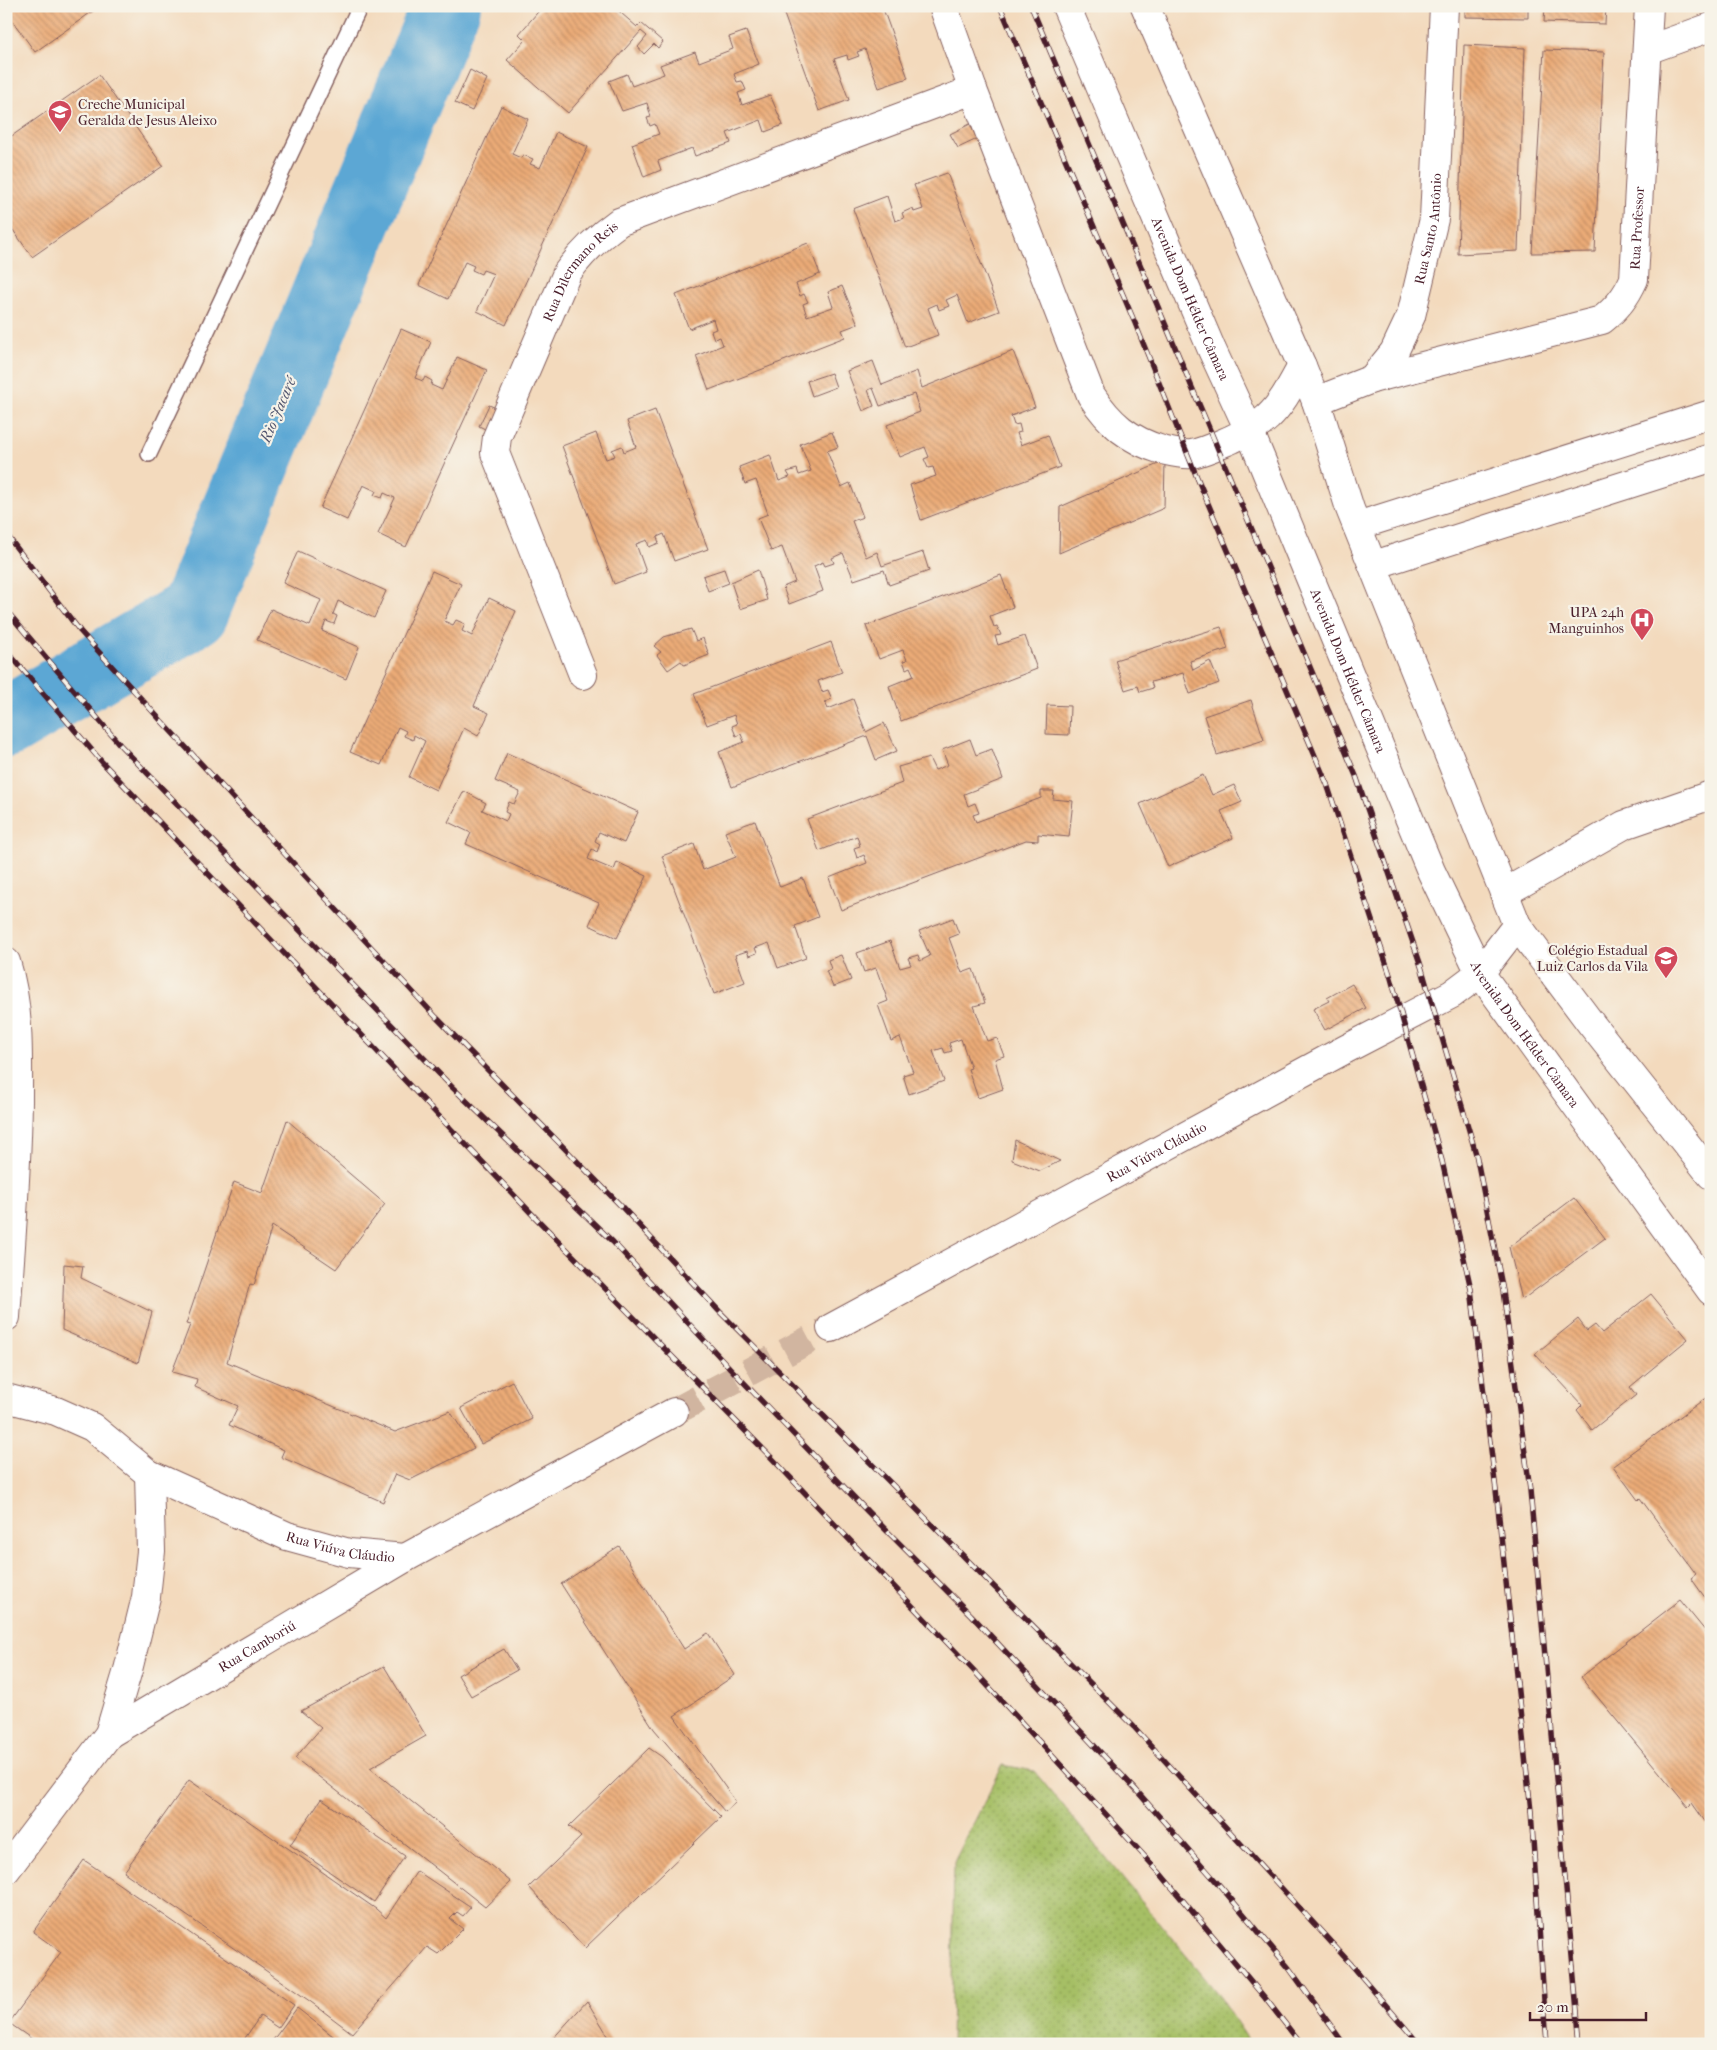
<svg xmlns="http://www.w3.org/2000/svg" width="1717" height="2050" viewBox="0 0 1717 2050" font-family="'IM FELL French Canon',serif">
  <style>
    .grass { fill: url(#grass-dots); stroke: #786f48 }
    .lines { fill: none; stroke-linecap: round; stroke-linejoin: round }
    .river { stroke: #5ca7d4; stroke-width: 70 }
    .building { fill: url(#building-back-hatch) }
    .secondary-tunnel { stroke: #d1b5a0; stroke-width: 28; stroke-dasharray: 28 14; stroke-linecap: butt }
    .lane-casing { stroke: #85605e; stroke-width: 18 }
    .street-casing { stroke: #85605e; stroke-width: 30 }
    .secondary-casing { stroke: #85605e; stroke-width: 30 }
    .primary-casing { stroke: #85605e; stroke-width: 30 }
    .lane { stroke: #fff; stroke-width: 15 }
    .street { stroke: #fff; stroke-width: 28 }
    .secondary { stroke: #fff; stroke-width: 28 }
    .primary { stroke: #fff; stroke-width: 28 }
    .rail-casing { stroke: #4a1f2b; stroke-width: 5.5 }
    .rail { stroke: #f7f3e8; stroke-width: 4; stroke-dasharray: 11; stroke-linecap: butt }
    .labels { text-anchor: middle; stroke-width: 4.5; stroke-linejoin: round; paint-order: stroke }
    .poi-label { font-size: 14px; fill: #4a1f2b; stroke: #f7f3e8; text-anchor: end }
    .street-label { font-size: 14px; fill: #4a1f2b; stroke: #f7f3e8 }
    .water-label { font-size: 15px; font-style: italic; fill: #51556f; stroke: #f7f3e8 }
  </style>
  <defs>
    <pattern id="grass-dots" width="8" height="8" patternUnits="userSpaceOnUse" patternTransform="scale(1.25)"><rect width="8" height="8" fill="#a6bf65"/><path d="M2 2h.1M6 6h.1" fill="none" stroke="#899b53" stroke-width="1.8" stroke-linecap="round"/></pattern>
    <pattern id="building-back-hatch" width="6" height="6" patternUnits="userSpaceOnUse" patternTransform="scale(1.25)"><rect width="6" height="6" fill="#ebab77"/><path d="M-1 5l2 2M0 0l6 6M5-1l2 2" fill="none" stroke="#c08b62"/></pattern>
  </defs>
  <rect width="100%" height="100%" fill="#f7f3e8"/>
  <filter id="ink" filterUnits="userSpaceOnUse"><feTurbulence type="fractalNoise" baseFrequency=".02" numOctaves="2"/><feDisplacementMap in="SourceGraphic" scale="10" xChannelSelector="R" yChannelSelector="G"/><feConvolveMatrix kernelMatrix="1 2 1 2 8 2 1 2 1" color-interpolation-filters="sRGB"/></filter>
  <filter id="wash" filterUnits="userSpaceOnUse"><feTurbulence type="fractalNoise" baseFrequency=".0096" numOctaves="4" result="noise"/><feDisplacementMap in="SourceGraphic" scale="20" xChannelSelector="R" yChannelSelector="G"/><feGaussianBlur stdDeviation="1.12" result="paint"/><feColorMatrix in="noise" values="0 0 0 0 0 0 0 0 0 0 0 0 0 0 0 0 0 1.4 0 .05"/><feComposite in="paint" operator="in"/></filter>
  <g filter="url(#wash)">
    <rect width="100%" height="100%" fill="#f3dabd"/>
    <polygon class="grass" points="1003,1765 1034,1771 1218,1994 1251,2044 951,2044 954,1862"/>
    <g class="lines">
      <polyline class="river" points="6,723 194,612 446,6"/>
    </g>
    <g id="blocks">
      <g class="building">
        <polygon points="6,6 100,6 35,52 6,12"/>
        <polygon points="543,6 613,6 637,27 641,23 663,42 658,48 654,44 644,54 638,47 647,36 641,31 568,113 507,60 525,40 519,34"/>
        <polygon points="781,6 882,6 908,78 879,88 865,49 857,52 859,56 848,60 847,55 834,59 849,100 819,111"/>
        <polygon points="1465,6 1528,6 1528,18 1465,17"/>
        <polygon points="1545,6 1606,6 1605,24 1544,22"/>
        <polygon points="746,31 759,64 734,74 737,82 742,81 746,90 738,93 742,105 770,95 783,125 765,132 761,120 727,133 731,143 695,156 692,148 658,161 661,170 644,177 632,144 659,134 655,124 650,126 647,118 651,117 647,103 622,111 609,81 627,74 632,86 664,74 660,65 695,52 699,62 733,49 729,37"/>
        <polygon points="1464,45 1525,48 1518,251 1458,254"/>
        <polygon points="1544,50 1604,52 1595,252 1532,253"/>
        <polygon points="470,70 487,79 472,111 455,103"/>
        <polygon points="99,75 163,166 32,257 6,220 6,140"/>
        <polygon points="501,106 528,119 512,154 521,158 523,155 533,159 530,164 540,168 556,132 588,147 506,325 477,311 494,274 483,270 481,274 472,270 474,266 465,262 448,299 419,285"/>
        <polygon points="970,124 977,139 958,148 950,134"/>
        <polygon points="947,173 999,311 968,323 957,295 946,300 949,306 939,310 937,304 928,308 938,335 905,347 853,209 887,196 895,221 904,218 902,213 913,208 914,212 923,209 914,185"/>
        <polygon points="808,243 820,274 796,284 800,296 804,294 808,302 803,304 807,316 833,307 828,292 842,286 858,324 842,330 845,337 709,390 696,356 723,345 720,337 714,339 711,331 716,329 713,319 689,329 676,295"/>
        <polygon points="401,329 431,342 415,378 423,381 425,377 432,381 431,385 442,390 457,357 487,370 406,547 378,534 395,498 384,493 382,498 374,495 376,491 363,485 347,520 320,508"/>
        <polygon points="1013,351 1035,407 1011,416 1014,425 1019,424 1021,432 1017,433 1021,445 1048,435 1060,467 921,520 910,485 936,476 933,467 928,468 924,459 929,457 925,447 900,457 887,425 920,412 914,394 880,406 873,388 868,390 874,406 863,411 847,371 873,361 882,385 917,371 922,388"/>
        <polygon points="831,373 836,387 812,396 807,381"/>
        <polygon points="489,405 501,410 491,432 479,426"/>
        <polygon points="655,410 708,549 674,561 664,534 657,537 659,543 649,547 647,540 636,544 646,572 614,584 562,446 596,433 606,459 615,456 612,450 622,446 624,452 636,447 627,421"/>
        <polygon points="832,432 838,447 827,451 841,487 850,483 863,517 852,521 866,557 877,552 882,566 923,552 929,571 889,585 884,570 854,580 843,553 832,558 834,563 825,566 823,562 814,566 823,591 789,604 783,587 795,582 782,547 771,551 758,518 768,514 756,480 745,484 739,467 770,455 779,481 790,477 787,472 797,469 799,475 811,471 800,444"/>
        <polygon points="1165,461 1164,508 1059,553 1060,507"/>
        <polygon points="298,551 386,591 374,618 338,601 333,614 337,616 334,624 326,621 322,631 359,647 346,679 257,640 271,609 310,626 321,600 283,583"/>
        <polygon points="724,569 729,583 708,591 703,576"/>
        <polygon points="758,570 767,600 740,609 731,582"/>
        <polygon points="432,571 461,584 444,621 453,625 456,620 465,624 462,631 472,636 489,598 516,611 474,706 489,713 478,736 464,728 436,790 409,777 425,741 414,735 413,740 404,736 406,731 398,727 381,765 350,752"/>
        <polygon points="1001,575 1013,607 990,616 994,627 997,626 1001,635 995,636 998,645 1025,636 1037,669 901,721 889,686 914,676 910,667 906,669 903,661 907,660 903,650 879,659 866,626"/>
        <polygon points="1221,627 1228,649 1190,661 1193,670 1210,661 1219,683 1190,694 1183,673 1151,682 1153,688 1140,692 1138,686 1125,690 1115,660"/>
        <polygon points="691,629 696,641 703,638 709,655 684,665 681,661 668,670 657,655 661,652 654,646 664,637"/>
        <polygon points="831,642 842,672 818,681 822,692 828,690 832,699 825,702 828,709 853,699 866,732 884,723 897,751 876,760 867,736 732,787 719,752 744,742 741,734 736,736 732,726 737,724 734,715 707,725 694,694"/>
        <polygon points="1251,700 1264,740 1217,755 1204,716"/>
        <polygon points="1047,705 1070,706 1069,735 1046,734"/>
        <polygon points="970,739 976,755 992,749 1003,779 964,794 968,806 975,803 979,813 973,815 976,822 1041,798 1041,791 1054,791 1053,799 1073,801 1069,837 1038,834 1038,841 1026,840 841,910 829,878 867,863 864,855 857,858 854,848 860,846 857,836 819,851 807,819 902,783 898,767 929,758 935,770 948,765 942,750"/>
        <polygon points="507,753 638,812 624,843 599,832 595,841 600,844 597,852 592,849 588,859 614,870 617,862 647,876 617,938 589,925 599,903 466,844 471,833 448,822 464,791 486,803 482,810 506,821 509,814 505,812 509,802 514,804 520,792 495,781"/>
        <polygon points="1203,775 1212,795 1234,785 1242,802 1221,811 1233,838 1168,867 1140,804"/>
        <polygon points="755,821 780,887 803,878 818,917 795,926 806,958 778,968 769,943 755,948 757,953 749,956 747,951 735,955 745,982 714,994 662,856 694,844 703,870 736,857 725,832"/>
        <polygon points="953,918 959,934 949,938 962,973 973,969 985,1003 974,1006 987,1041 997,1038 1004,1056 995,1059 1003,1089 978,1098 968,1069 971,1068 961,1039 949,1043 952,1051 945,1053 943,1048 933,1051 944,1081 909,1094 903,1075 913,1072 900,1037 891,1041 878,1005 888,1001 876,968 864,972 857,953 890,941 900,968 911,965 908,958 918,955 920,961 930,956 919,931"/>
        <polygon points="841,955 851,980 833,987 826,971 831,969 828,960"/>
        <polygon points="1352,984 1366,1008 1325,1030 1313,1009 1329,1001 1327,998"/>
        <polygon points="287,1120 385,1204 336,1269 272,1226 254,1285 250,1284 227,1362 395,1432 450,1411 474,1448 410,1480 395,1474 383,1502 281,1457 284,1450 229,1425 238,1406 195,1387 197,1379 172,1372 190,1325 186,1324 234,1182 262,1193"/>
        <polygon points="1015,1140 1060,1161 1040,1171 1012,1160"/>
        <polygon points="1574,1198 1605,1238 1522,1300 1509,1247"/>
        <polygon points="64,1264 83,1266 81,1278 152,1312 138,1363 62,1330"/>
        <polygon points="1651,1294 1688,1339 1630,1387 1636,1395 1592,1430 1577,1410 1582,1405 1535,1354 1578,1319 1587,1331 1595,1325 1602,1333"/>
        <polygon points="512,1381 532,1419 481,1444 461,1408"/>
        <polygon points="1711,1394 1711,1606 1691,1578 1696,1574 1640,1498 1638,1500 1613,1466"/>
        <polygon points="619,1546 684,1649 708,1633 735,1675 674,1716 736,1802 725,1812 654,1729 561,1584"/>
        <polygon points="1680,1600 1711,1638 1711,1830 1692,1803 1688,1807 1581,1677"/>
        <polygon points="504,1649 517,1670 471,1696 458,1675"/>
        <polygon points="384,1666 426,1736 370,1768 511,1882 485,1907 295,1758 321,1728 301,1711"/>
        <polygon points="649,1748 662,1757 721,1817 585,1948 529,1887 581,1837 569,1826"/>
        <polygon points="189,1780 376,1909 386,1918 417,1871 471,1907 463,1916 457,1912 450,1919 463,1929 438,1954 427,1947 352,2033 311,2002 124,1872"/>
        <polygon points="321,1799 405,1856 374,1902 290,1845"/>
        <polygon points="84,1860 294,2005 278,2028 260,2016 241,2044 39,2044 9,2023 61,1952 33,1932"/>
        <polygon points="587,2001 613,2044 548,2044"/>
        <polygon points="297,2008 342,2043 270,2044"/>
      </g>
    </g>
  </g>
  <g filter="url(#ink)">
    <use href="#blocks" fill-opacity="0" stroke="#85605e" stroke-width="1"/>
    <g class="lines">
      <polyline class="secondary-tunnel" points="674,1412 831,1328"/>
      <defs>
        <polyline id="lane" points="149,454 360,6"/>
        <g id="street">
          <path d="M943 6 973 90 1091 395C1110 424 1129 440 1162 450 1171 452 1183 455 1192 454 1206 451 1220 444 1232 439 1244 433 1258 427 1268 417 1283 403 1292 384 1302 366"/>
          <polyline points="1647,50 1711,27"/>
          <path id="s1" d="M1372 379 1602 320C1617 308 1626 297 1634 279L1649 6"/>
          <path id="s2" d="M1316 401 1372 379 1394 352 1411 316 1434 219 1444 6"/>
          <polyline points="1357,526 1711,414"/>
          <polyline points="1374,565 1711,458"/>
          <path id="s3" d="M583 675 495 453 497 437 567 273C582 252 598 237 619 222L973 90"/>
          <polyline points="1504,893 1624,825 1711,795"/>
          <path d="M6 962C20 1007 18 1055 18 1101 17 1173 11 1245 6 1317"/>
        </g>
        <g id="secondary">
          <path id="s4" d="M831 1328 1346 1049 1452 994 1480 973 1517 925"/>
          <path id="s5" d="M6 1398 56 1411 92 1427 149 1474 287 1536 349 1553 405 1558"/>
          <path id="s6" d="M109 1734 405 1558 674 1412"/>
          <polyline points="6,1870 109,1734 128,1670 146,1597 151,1551 149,1474"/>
        </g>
        <g id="primary">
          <path id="s7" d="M1066 6 1212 350 1249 430 1431 871 1480 973 1711 1291"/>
          <polyline points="1145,6 1302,366 1316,401 1350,509 1517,925 1592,1025 1711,1175"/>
        </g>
      </defs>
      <use href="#lane" class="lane-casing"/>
      <use href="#street" class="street-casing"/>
      <use href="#secondary" class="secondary-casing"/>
      <use href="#primary" class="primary-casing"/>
      <use href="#lane" class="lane"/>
      <use href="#street" class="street"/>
      <use href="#secondary" class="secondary"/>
      <use href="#primary" class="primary"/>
      <defs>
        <g id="rail">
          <polyline points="1000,6 1135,323 1196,475 1327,784 1391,978 1442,1161 1471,1289 1496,1490 1531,1811 1547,2044"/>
          <polyline points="1031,6 1356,776 1421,966 1476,1154 1503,1291 1530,1490 1580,2044"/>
          <polyline points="6,534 80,631 155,714 436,1017 622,1207 719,1311 1134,1727 1350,1963 1419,2044"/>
          <polyline points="6,610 121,746 452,1087 613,1242 730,1368 868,1512 971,1615 1136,1790 1221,1887 1289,1968 1344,2044"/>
          <polyline points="6,650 102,762 531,1213 767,1453 977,1674 1159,1872 1265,1998 1301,2044"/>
        </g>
      </defs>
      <use href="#rail" class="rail-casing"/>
      <use href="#rail" class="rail"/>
    </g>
  </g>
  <defs>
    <symbol id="school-pin" viewBox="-11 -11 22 30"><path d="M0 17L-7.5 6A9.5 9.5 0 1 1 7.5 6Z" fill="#d1495b" stroke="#f7f3e8"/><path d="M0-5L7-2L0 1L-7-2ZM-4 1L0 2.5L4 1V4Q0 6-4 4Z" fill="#fff"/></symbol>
    <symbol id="hospital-pin" viewBox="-11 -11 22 30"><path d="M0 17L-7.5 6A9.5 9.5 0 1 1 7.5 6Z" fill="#d1495b" stroke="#f7f3e8"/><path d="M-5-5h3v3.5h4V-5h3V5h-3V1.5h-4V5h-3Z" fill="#fff"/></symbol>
  </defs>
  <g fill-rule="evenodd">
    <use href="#school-pin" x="46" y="98" width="28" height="38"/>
    <use href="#hospital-pin" x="1628" y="606" width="28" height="38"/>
    <use href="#school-pin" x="1652" y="944" width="28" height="38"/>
  </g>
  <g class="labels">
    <g class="poi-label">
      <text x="78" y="109" text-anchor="start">Creche Municipal<tspan x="78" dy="16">Geralda de Jesus Aleixo</tspan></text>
      <text x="1624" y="617">UPA 24h<tspan x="1624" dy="16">Manguinhos</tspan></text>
      <text x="1648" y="955">Colégio Estadual<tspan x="1648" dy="16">Luiz Carlos da Vila</tspan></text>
    </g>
    <g class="street-label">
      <text dy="5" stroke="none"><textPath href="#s1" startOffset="341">Rua Professor</textPath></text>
      <text dy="5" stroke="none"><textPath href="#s2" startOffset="224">Rua Santo Antônio</textPath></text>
      <text dy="5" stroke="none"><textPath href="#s3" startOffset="442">Rua Dilermano Reis</textPath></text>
      <text dy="5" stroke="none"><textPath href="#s7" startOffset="318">Avenida Dom Hélder Câmara</textPath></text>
      <text dy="5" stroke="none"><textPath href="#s7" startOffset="722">Avenida Dom Hélder Câmara</textPath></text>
      <text dy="5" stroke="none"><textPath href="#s7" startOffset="1128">Avenida Dom Hélder Câmara</textPath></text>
      <text dy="5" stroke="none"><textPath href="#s4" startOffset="370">Rua Viúva Cláudio</textPath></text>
      <text dy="5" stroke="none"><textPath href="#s5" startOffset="371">Rua Viúva Cláudio</textPath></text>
      <text dy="5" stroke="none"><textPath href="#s6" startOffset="172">Rua Camboriú</textPath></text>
    </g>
    <g class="water-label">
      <text transform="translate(278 410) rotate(-67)" y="5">Rio Jacaré</text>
    </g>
  </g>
  <rect width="1717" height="2050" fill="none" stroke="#f7f3e8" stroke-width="25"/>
  <path d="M1530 2012v8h116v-8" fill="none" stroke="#4a1f2b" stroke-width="2.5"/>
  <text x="1537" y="2012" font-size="15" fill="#4a1f2b" stroke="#f7f3e8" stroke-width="4" paint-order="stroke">20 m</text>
</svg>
